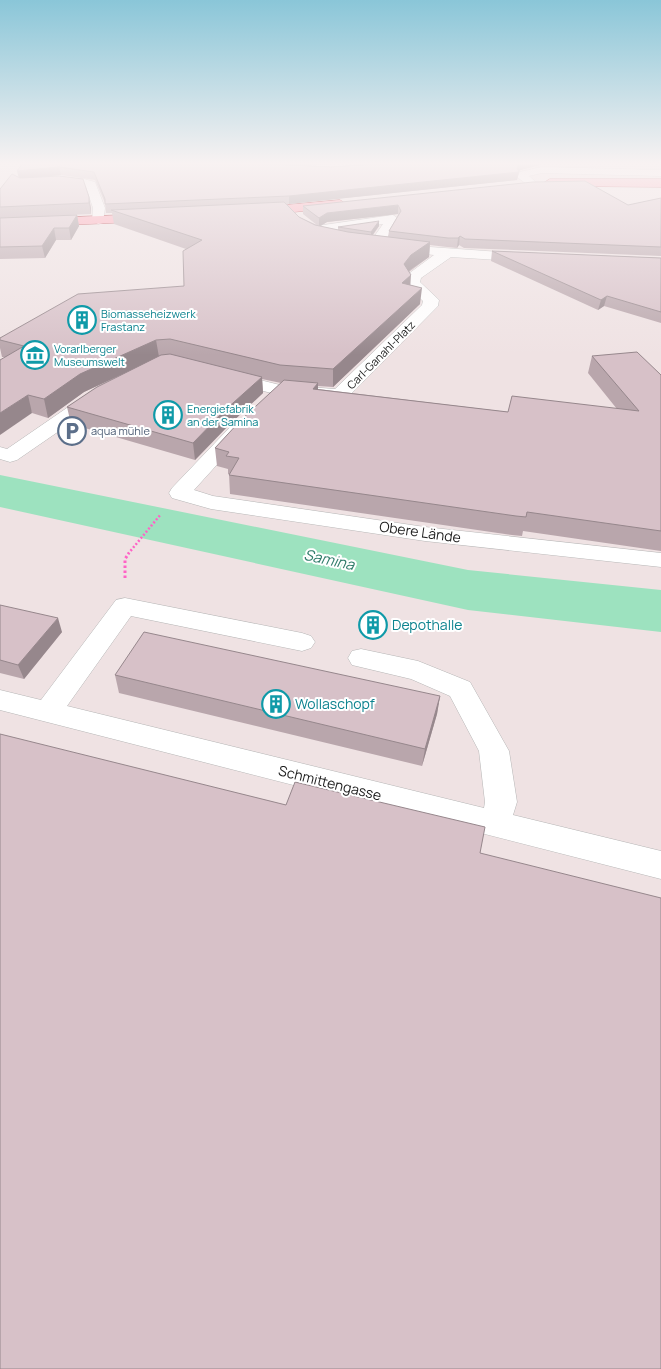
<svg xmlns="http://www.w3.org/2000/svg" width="661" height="1369" viewBox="0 0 661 1369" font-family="Manrope,sans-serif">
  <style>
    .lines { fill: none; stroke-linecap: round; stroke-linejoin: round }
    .river { fill: #9de2bf; fill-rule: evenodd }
    .minor-casing { stroke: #b6b6b6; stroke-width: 1 }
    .major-casing { stroke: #96000a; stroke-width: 1 }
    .path-far1 { stroke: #ff63c6; stroke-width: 2.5; stroke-dasharray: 2 2; stroke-linecap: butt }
    .path { stroke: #ff63c6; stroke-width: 3; stroke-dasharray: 2.5 2.5; stroke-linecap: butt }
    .minor { fill: #fff; fill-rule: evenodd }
    .major { fill: #ff97a9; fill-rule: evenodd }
    .wall { fill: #b9a6ac; fill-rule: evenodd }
    .shaded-wall { fill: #96878c }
    .building { fill: #d7c1c8; stroke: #96878c }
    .labels { text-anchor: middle; stroke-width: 4; stroke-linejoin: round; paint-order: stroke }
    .far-culture-label { font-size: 11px; fill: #0d838f; stroke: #fff; text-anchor: start }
    .far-street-label { font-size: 11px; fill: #1d1d1d; stroke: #fff }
    .far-service-label { font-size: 11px; fill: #4e5e75; stroke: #fff; text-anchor: start }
    .street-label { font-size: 14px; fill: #1d1d1d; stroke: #fff }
    .culture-label { font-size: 14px; fill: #0d838f; stroke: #fff; text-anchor: start }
    .water-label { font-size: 15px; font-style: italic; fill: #307c6a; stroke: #fff }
  </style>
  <rect width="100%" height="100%" fill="#efe2e3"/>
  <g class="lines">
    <polygon class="river" points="0,475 468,570 661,590 661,632 468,610 0,507"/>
    <defs>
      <g id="minor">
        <polygon points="542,167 661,170 661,176 542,173 529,176 538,184 532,188 517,177 520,172"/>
        <polygon points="46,178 84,179 95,182 105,208 103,223 98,224 92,220 93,208 86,187 42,185 42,179"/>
        <polygon points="393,215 399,219 381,247 376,248 369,244 383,224 310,235 303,231 310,227"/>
        <polygon points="430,247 529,254 536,258 529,262 451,257 421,278 420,282 439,300 438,306 346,399 339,401 280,395 221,381 218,377 221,373 227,372 280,385 335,389 422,305 423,301 408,287 405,281 411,272 434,255 425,254 423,251"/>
        <polygon points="100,388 107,390 109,394 107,398 17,460 10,462 0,459 0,447 7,449 93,390"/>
        <polygon points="241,421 248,423 251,427 194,490 213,496 425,527 661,553 661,567 425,541 211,509 172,498 169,493 172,488 234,423"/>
        <polygon points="125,598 302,633 311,636 315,642 311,648 302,651 131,616 67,706 484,808 485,802 479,751 450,696 411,679 352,665 348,658 352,651 361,649 418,661 470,682 509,751 517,802 513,815 661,851 661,879 0,710 0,690 41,700 116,600"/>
      </g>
      <g id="major">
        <polygon points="550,179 661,179 661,187 546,186 544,183"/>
        <polygon points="340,200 346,204 344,207 254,216 248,212 254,208"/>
        <polygon points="151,214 157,218 156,221 0,228 0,220"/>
      </g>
    </defs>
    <use href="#minor" class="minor-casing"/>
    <use href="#major" class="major-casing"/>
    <polyline class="path-far1" points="128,554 161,514"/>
    <polyline class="path" points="125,578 125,559 129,553"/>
    <use href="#minor" class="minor"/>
    <use href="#major" class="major"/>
  </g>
  <g class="wall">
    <path d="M23 163 256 164 331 167 540 165 520 170 519 172 517 180 287 204 299 217 317 225 303 214V206L628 205 661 198V256L464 248 459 245 457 248 447 247 430 245 429 257 409 272 410 285 420 304 333 387 318 386V389L508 412 617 409 588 373 592 356 661 375V551L523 531 522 536 512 535 230 494 229 474H228V469L217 466 215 448 281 383 262 379 263 393 226 428 195 460 71 424 67 407 121 375 84 392 48 418 32 413 5 357H2L0 348V338L184 286 186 249 114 224 112 213H106L105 203 95 180 61 175 32 178 83 179 91 208V214L46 216 77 215 79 226 71 240H56L45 258 0 259V189L19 178ZM398 214V215L389 231 388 237 373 235 379 226 338 227V230L320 226 327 222Z"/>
    <polygon points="265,163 378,163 308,165"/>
    <polygon points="492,251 661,258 661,323 604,306 598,310 491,261"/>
    <polygon points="0,605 62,632 24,679 0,673"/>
    <polygon points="115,675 440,696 437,714 422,766 119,693"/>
  </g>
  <g class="shaded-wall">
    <polygon points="520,163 541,163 540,165 520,170 519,172 517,180 289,204 289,196 517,168"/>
    <polygon points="59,167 61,175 19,179 17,171"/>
    <polygon points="89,197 91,208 91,214 89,203"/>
    <polygon points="398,205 398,214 327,222 319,227 319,218 327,213"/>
    <polygon points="77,215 79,226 71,240 69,228"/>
    <polygon points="379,221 379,226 371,237 371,232"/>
    <polygon points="54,228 56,240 45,258 42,246"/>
    <polygon points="460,236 459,245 457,248 458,238"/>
    <polygon points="430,242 429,257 410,270 403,280 404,264 411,255"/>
    <polygon points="411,275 410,291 402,283"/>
    <polygon points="422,288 420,304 333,387 333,369"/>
    <polygon points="607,296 604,306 598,310 601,300"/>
    <polygon points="156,340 159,357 84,392 48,418 44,399 80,374"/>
    <polygon points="262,377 263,393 226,428 195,460 193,443 224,411"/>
    <polygon points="318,383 318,401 313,389"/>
    <polygon points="28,395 32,413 0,435 0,413"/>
    <polygon points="58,618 62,632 24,679 18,665"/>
    <polygon points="440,696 437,714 422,766 425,749"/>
  </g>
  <g class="building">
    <polygon points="23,163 252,163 331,167 389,163 520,163 517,168 519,172 289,196 105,204 105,199 94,172 59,167 17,171"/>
    <polygon points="12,174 20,178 59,176 83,179 89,197 89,203 0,207 0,189"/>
    <polygon points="585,181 628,205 661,198 661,247 465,239 460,236 458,238 448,238 389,231 401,211 398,205 327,213 319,218 303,206 533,182"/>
    <polygon points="284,202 299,217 315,225 348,232 430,242 411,255 404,264 411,275 402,283 422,288 333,369 280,365 170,339 156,340 80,374 44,399 28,395 0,413 0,360 24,346 0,340 0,338 78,294 184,286 183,251 202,240 111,210"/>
    <polygon points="77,215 69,228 54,228 42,246 0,247 0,218"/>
    <polygon points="379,221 371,232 338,227"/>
    <polygon points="492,251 661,258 661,312 607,296 601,300"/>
    <polygon points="637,352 661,375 661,531 527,512 526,517 516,516 229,475 239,458 226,456 229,452 215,448 241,420 284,380 318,383 313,389 508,412 512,396 639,411 592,356"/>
    <polygon points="170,354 262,377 224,411 193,443 67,407 97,387 161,355"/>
    <polygon points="0,605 58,618 18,665 0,660"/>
    <polygon points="144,632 440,696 425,749 115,675"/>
    <polygon points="0,734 286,805 295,782 485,827 480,853 661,898 661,1369 0,1369"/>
  </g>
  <linearGradient id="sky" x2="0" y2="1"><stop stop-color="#8ac6d8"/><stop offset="0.46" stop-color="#f8f2f2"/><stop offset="1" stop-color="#f8f2f2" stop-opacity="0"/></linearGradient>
  <rect width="661" height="355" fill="url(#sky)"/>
  <defs>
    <symbol id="building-ring" viewBox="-11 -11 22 22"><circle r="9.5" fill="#fff" stroke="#0f9aa8" stroke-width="1.5"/><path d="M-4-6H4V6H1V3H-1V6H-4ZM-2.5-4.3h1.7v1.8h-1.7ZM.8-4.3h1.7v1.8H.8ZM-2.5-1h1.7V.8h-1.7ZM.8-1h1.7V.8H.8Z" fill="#0f9aa8"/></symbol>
    <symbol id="museum-ring" viewBox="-11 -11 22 22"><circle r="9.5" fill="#fff" stroke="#0f9aa8" stroke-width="1.5"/><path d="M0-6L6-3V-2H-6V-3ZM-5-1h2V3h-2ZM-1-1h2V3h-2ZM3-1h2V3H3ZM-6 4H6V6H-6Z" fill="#0f9aa8"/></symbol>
    <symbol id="parking-ring" viewBox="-11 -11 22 22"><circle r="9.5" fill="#fff" stroke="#5c6f8a" stroke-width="1.5"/><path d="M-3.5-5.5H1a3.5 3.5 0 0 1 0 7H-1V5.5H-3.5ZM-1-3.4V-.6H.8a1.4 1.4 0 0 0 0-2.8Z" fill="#5c6f8a"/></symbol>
  </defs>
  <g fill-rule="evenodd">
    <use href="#building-ring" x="66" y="304" width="32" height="32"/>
    <use href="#museum-ring" x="19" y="339" width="32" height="32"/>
    <use href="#building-ring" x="152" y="399" width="32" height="32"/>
    <use href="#parking-ring" x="56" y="415" width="32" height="32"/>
    <use href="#building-ring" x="357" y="609" width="32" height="32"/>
    <use href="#building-ring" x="260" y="688" width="32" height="32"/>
  </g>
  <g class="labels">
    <g class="far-culture-label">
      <text x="101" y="318">Biomasseheizwerk<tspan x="101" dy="13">Frastanz</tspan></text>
      <text x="54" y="353">Vorarlberger<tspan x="54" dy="13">Museumswelt</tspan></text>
      <text x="187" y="413">Energiefabrik<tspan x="187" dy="13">an der Samina</tspan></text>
    </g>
    <g class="far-street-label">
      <text transform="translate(381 355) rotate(-45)" y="4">Carl-Ganahl-Platz</text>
    </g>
    <g class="far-service-label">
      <text x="91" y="435">aqua mühle</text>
    </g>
    <g class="street-label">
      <text transform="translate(420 532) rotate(8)" y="5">Obere Lände</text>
      <text transform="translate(330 783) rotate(14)" y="5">Schmittengasse</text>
    </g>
    <g class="culture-label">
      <text x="392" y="630">Depothalle</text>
      <text x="295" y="709">Wollaschopf</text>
    </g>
    <g class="water-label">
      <text transform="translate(329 560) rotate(12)" y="5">Samina</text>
    </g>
  </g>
</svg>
